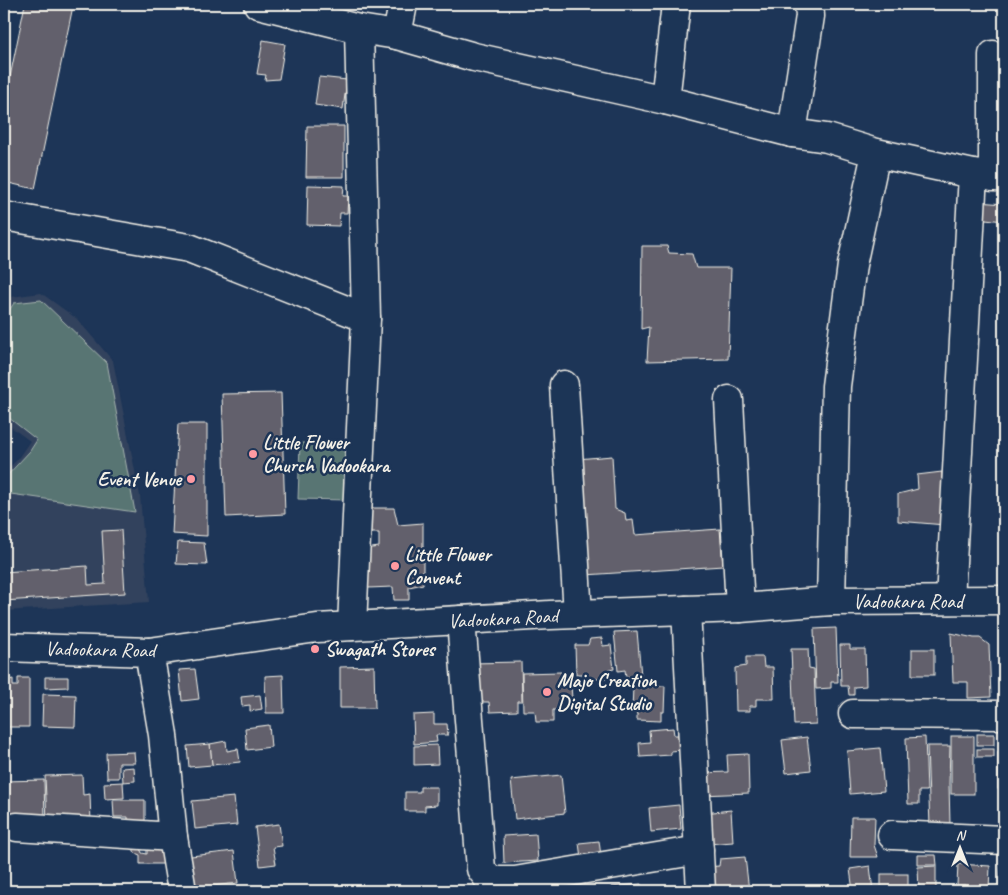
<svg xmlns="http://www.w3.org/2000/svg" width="1008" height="895" viewBox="0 0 1008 895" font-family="Caveat,sans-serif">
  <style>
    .built { fill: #32425d }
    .green { fill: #587573; stroke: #a6b3ae }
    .building { fill: #62616c; stroke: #f4f1e8 }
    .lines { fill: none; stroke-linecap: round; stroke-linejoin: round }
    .minor-casing { stroke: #f4f1e8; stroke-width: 31 }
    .minor { stroke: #1d3557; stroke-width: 28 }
    .poi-dot { fill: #ff9aa2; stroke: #1d3557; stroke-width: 2 }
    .labels { text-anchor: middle; stroke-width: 5; stroke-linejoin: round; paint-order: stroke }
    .poi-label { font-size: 20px; font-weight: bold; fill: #f4f1e8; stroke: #1d3557; text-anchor: start }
    .street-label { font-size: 20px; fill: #f4f1e8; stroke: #1d3557 }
  </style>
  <rect width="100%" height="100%" fill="#1d3557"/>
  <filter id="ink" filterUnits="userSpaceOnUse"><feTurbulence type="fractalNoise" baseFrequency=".02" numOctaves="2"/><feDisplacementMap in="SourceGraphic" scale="10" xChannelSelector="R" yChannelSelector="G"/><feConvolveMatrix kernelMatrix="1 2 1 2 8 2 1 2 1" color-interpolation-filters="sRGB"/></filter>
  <g filter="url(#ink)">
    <polygon class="built" points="41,293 77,319 113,361 140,496 149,602 4,611 4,473 17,460 30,441 4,422 4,307 11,297"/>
    <g class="green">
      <polygon points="41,300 107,363 135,512 4,493 4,479 30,451 37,440 4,414 4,318 14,303"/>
      <polygon points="300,443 347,444 347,500 298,499"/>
    </g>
    <g class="building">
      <polygon points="25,4 63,4 73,6 35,189 4,182 4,106"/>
      <polygon points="263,40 285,44 279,79 265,80 266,75 257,74"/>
      <polygon points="319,77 347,80 343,109 315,105"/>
      <polygon points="307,126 344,126 344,177 306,177"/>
      <polygon points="308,185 344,186 343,196 348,196 347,213 340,213 339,226 307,225"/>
      <polygon points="978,202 1004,204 1004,221 976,218"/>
      <polygon points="642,246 667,246 669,253 692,254 696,268 731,268 728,359 647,361 649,327 641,329"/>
      <polygon points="281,393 285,514 226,517 222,394"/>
      <polygon points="178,424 207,424 207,536 172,534"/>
      <polygon points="612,456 615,509 625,513 626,521 633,520 635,535 720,529 723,566 585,575 577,459"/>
      <polygon points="942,472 945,525 898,521 898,494 918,489 917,475"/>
      <polygon points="369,508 394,508 398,525 423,523 423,584 409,587 409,600 394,600 393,587 368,588 365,549 379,547 379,533 368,533"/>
      <polygon points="121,530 125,593 4,601 4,572 87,566 88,585 105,584 102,531"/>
      <polygon points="178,542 204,543 207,565 176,564"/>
      <polygon points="836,628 838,682 831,682 831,688 816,689 814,629"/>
      <polygon points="637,631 641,676 626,677 625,670 618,671 614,632"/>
      <polygon points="951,633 974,638 980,638 989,645 991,697 968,698 968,682 953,682"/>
      <polygon points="602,638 603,646 611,645 614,669 609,670 606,679 588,679 586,674 576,674 575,645 588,645 590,639"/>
      <polygon points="840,645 850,645 850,649 865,649 866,686 854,687 854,695 849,695 848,686 841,686"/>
      <polygon points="791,649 808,649 809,668 814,669 816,724 794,725"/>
      <rect x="912" y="649" width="22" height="26"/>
      <polygon points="746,657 763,657 764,667 773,667 774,699 756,699 756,706 750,706 750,711 736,711 735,668 746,666"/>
      <polygon points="521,662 522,701 517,701 517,711 490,712 489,702 472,702 471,663"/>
      <polygon points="374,666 375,708 340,708 340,667"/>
      <polygon points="195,669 199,699 182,701 179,670"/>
      <polygon points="561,672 561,686 571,686 572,698 560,698 561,710 553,710 553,722 536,722 535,711 523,711 522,673"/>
      <polygon points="283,675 284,713 266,713 265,676"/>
      <polygon points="45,677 68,677 68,687 45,688"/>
      <polygon points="18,678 29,678 29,727 4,727 4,681 13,679 13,686 18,686"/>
      <polygon points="633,686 665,686 664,712 661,712 661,721 637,720 637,713 632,711"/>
      <polygon points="43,694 76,695 75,727 42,726"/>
      <polygon points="260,695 262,709 250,711 250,705 242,706 241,697"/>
      <polygon points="434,714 434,724 447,724 448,735 436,735 437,742 414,744 413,715"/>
      <polygon points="269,725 271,747 247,750 245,728"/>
      <polygon points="673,728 674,735 681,735 682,750 671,751 671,755 640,757 639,743 650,742 649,730"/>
      <rect x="977" y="734" width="17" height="11"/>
      <rect x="951" y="736" width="23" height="58"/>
      <polygon points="807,737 811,770 786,773 782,740"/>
      <polygon points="925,737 927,791 919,791 919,804 908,804 906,738"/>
      <polygon points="226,741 227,751 238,749 240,762 212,765 210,744"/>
      <polygon points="210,744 212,765 189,767 187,746"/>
      <polygon points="437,745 438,764 414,765 414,746"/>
      <polygon points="927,746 950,746 949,784 950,825 930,826"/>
      <polygon points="880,748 884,791 850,794 847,751"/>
      <rect x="977" y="749" width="17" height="8"/>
      <polygon points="134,752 135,763 119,763 119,778 107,778 106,753"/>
      <rect x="998" y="752" width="6" height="37"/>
      <polygon points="748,754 749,793 702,795 701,773 728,772 727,755"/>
      <polygon points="134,767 135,781 123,782 122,768"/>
      <polygon points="82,775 83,795 90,794 91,823 47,821 45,776"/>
      <polygon points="561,775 565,813 515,819 511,780"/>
      <polygon points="44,780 45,821 4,822 4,781"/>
      <polygon points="123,782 124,798 105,799 104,783"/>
      <polygon points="420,787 437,787 437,805 425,806 425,811 405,811 405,792 420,792"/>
      <polygon points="234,797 237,825 195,829 192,801"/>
      <polygon points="113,800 145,800 145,821 128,822 128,817 114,817"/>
      <polygon points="679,805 681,829 651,832 649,808"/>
      <polygon points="731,810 733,842 707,844 704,813"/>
      <polygon points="851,817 875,817 874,845 878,857 850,857"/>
      <polygon points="279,824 282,846 273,847 276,864 260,866 255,827"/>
      <polygon points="536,834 538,861 504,863 503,836"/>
      <polygon points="599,841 601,856 581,858 579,843"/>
      <polygon points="163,845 163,864 140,864 140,855 135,853 132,846 139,846 142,853 147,854 147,846"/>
      <polygon points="234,851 238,883 195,888 191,856"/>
      <polygon points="918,855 936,855 937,865 918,865"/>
      <polygon points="745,857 749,891 710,891 707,867 719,866 720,859"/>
      <polygon points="1001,859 1004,859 1004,891 999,891"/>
      <polygon points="958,864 990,866 989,891 964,891 965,885 957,885"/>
      <polygon points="870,866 873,891 853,891 850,869"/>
      <polygon points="936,866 936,891 919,891 918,867"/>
      <rect x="881" y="874" width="27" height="17"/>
      <polygon points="641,884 642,891 612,891 611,887"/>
      <polygon points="673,887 673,891 650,891 650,889"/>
      <rect x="802" y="889" width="43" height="2"/>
    </g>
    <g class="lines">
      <defs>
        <g id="minor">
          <polyline points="258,4 359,29 397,35 474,57 665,100 792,133 827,138 876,153 973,174 1004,178"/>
          <polyline points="397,35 403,4"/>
          <polyline points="993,55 993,177"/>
          <polyline points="665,100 676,4"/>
          <polyline points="792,133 810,16 809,4"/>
          <polyline points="4,216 189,248 366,318 359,29"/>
          <polyline points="564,385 578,614"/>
          <polyline points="729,400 740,608"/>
          <polyline points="950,600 973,174"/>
          <polyline points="831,601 836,386 852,265 876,153"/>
          <polyline points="686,610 701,891"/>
          <polyline points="461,620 481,869 490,881 515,881 699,850"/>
          <polyline points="352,626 366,318"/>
          <polyline points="4,647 149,652 317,628 550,615 740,608 831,601 1004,600"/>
          <polyline points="149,652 163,735 173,837 182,891"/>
          <polyline points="853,714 1004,715"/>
          <polyline points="17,827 173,837"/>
          <polyline points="892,835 1004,840"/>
        </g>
      </defs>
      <use href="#minor" class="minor-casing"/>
      <use href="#minor" class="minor"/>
    </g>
  </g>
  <g class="poi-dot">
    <circle cx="253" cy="454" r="5"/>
    <circle cx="191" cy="479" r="5"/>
    <circle cx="395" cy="566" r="5"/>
    <circle cx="315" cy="649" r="5"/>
    <circle cx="547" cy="692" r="5"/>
  </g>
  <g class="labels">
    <g class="poi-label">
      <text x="263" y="449">Little Flower<tspan x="263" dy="23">Church Vadookara</tspan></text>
      <text x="181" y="486" text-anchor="end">Event Venue</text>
      <text x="405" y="561">Little Flower<tspan x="405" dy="23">Convent</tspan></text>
      <text x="325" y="656">Swagath Stores</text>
      <text x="557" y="687">Majo Creation<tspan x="557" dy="23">Digital Studio</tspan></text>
    </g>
    <g class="street-label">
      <text x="908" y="608">Vadookara Road</text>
      <text transform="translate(503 618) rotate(-3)" y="7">Vadookara Road</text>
      <text transform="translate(100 649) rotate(1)" y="7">Vadookara Road</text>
    </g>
  </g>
  <rect width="1008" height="895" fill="none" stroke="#1d3557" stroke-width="20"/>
  <rect x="10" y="10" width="988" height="875" fill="none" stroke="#f4f1e8" stroke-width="2" filter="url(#ink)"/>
  <g transform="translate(960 848)" stroke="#1d3557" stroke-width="4" paint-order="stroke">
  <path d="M0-4L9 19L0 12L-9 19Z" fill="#f4f1e8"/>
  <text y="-8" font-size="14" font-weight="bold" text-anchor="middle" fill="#f4f1e8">N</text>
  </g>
</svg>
